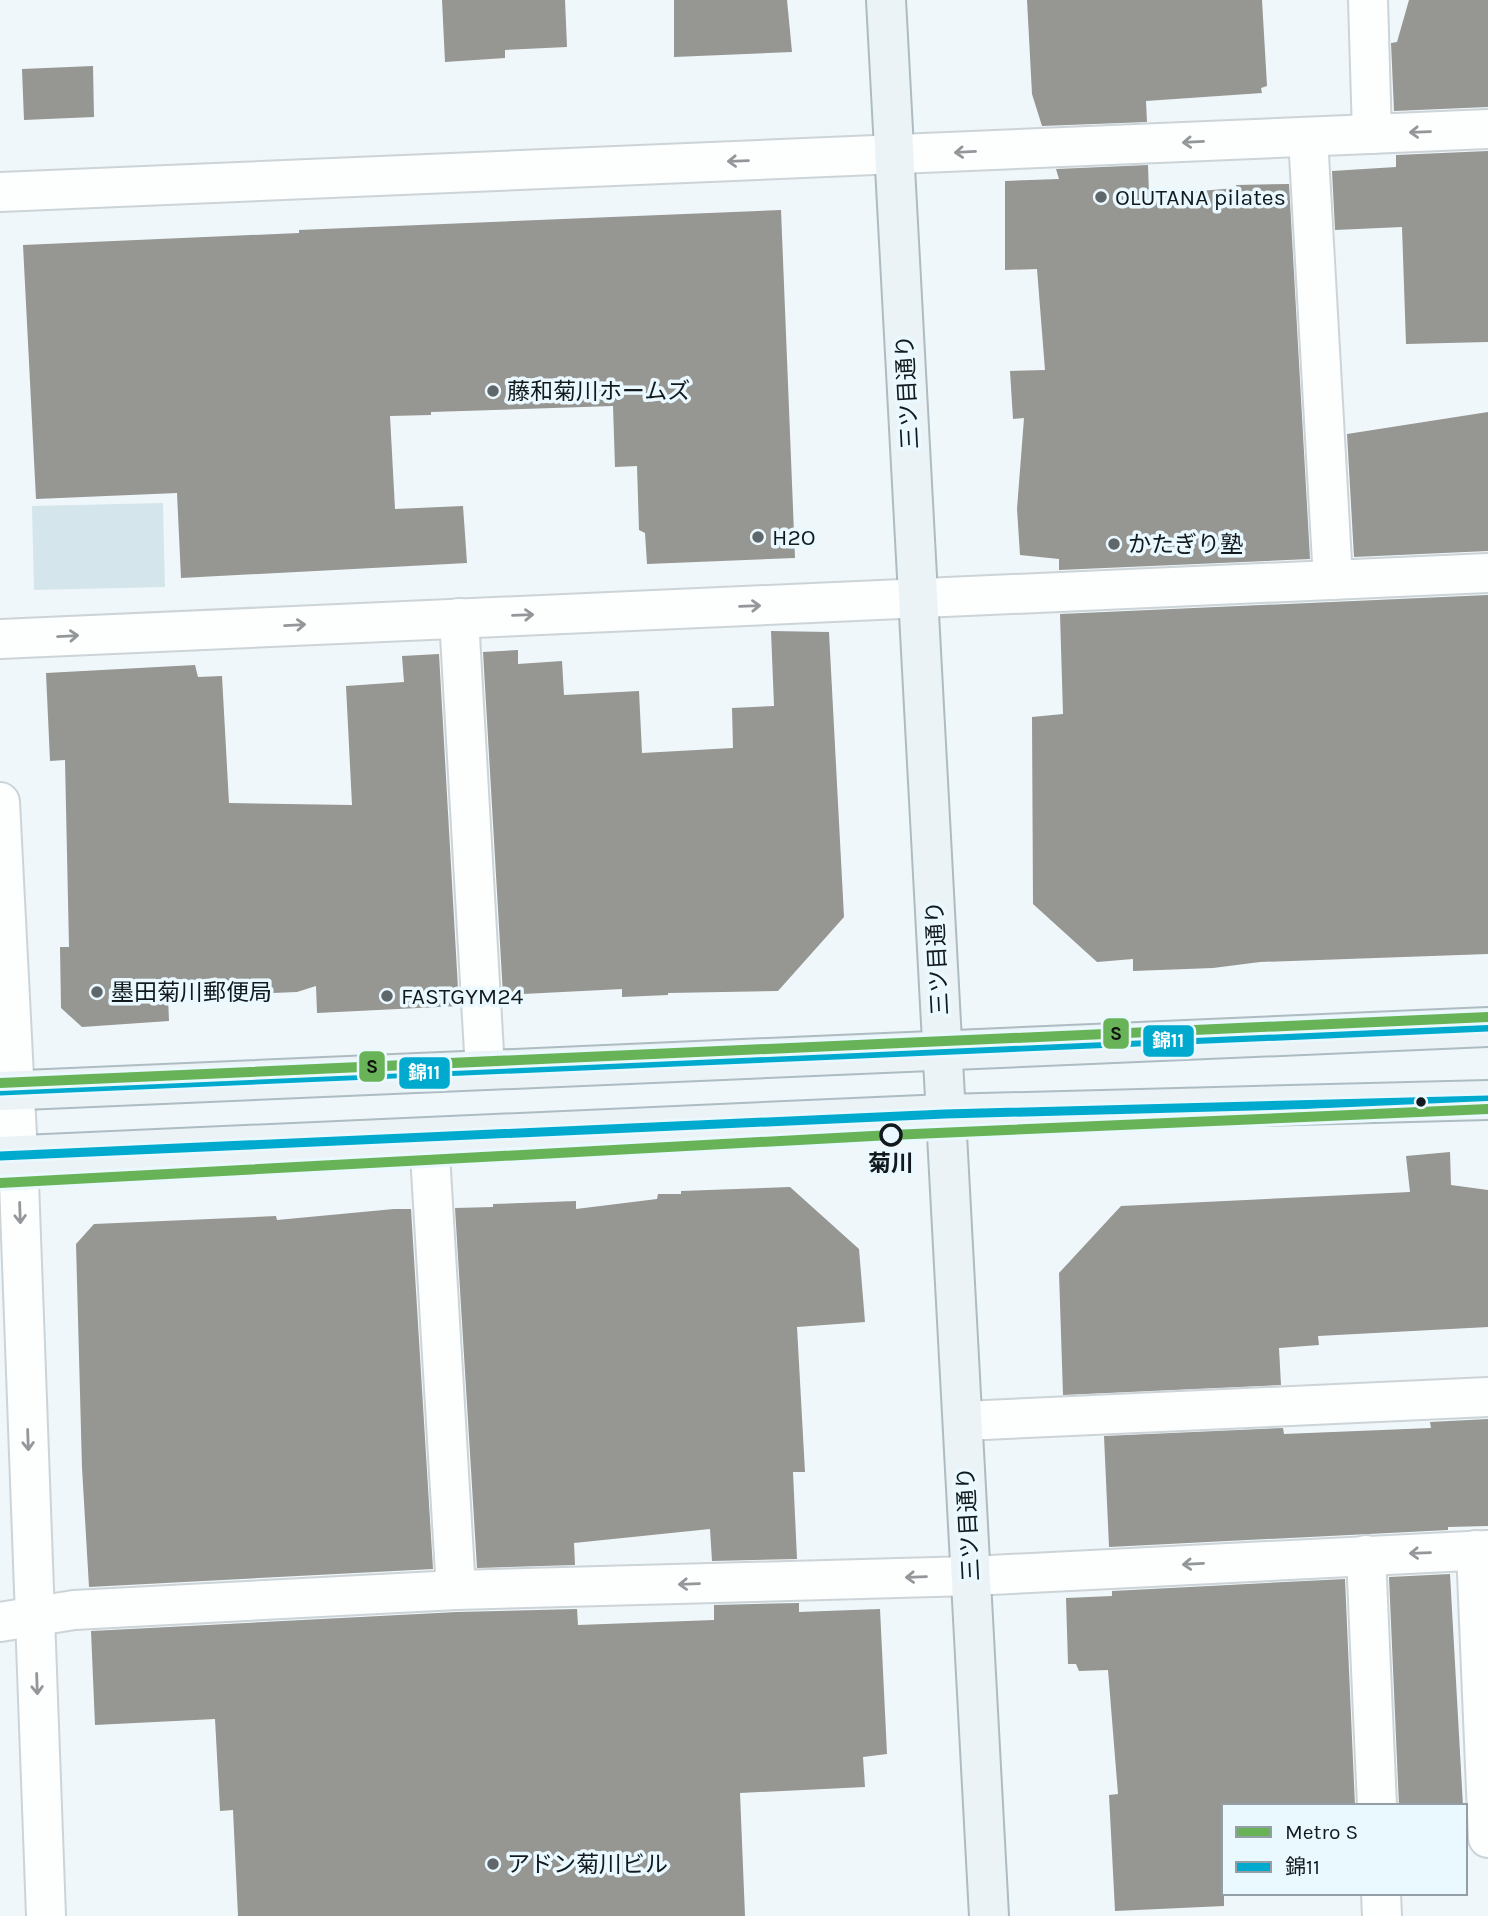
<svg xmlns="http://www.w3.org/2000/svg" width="1488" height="1916" viewBox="0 0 1488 1916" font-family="Karla,'Noto Sans JP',sans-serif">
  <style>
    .green { fill: #d5e5ec }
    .building { fill: #969693 }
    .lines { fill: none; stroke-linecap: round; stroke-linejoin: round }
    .minor-casing { stroke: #ccd4d8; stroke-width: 42 }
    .major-casing { stroke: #adbcc2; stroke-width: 42 }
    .minor { stroke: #fdfefe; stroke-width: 38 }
    .major { stroke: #ecf3f6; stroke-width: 38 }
    .bus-1-casing { stroke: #eaf8ff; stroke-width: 14 }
    .bus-1 { stroke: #00a9ce; stroke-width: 9 }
    .metro-1-casing { stroke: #eaf8ff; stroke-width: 16 }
    .metro-1 { stroke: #68b357; stroke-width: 10 }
    .oneway { stroke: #939799 }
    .poi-dot { fill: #5f676b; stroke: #eaf8ff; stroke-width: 2.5 }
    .bus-dot { fill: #121a1e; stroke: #eaf8ff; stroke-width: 2.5 }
    .stop-dot { fill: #eaf8ff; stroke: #121a1e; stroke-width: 3.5 }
    .labels { text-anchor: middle; stroke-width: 7; stroke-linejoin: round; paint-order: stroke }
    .poi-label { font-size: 23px; fill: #121a1e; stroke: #eaf8ff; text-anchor: start }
    .street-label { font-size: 23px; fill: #121a1e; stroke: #eaf8ff }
    .stop-label { font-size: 23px; font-weight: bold; fill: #121a1e; stroke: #eaf8ff }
    .line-badge { stroke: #eaf8ff; stroke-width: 2.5 }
    .badge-label { font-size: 19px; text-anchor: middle; font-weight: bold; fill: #fff }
    .pale-badge-label { font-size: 19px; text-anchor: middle; font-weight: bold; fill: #111 }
  </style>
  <rect width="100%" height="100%" fill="#eff7fa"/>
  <polygon class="green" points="163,503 165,587 34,590 32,506"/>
  <g class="building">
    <polygon points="442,0 565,0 567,47 505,50 505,58 445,62"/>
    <polygon points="674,0 787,0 792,52 674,57"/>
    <polygon points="1027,0 1262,0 1267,86 1261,88 1262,93 1146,101 1147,122 1042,126 1032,94"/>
    <polygon points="1409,0 1488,0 1488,107 1394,111 1391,43 1397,42"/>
    <polygon points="93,66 94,117 24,120 22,69"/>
    <polygon points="1488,151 1488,342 1406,344 1402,227 1335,230 1332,171 1396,167 1396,155"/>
    <polygon points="1148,165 1149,195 1237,188 1236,185 1289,184 1310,559 1059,570 1059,559 1020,555 1017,509 1024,418 1013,419 1010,371 1045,370 1037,269 1005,270 1005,181 1059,179 1056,169"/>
    <polygon points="781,210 795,558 647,564 645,533 639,530 637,466 615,467 613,406 431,412 431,415 390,416 395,509 463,506 467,563 181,578 177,493 36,499 23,245 299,233 299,230"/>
    <polygon points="1488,412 1488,551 1354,557 1347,434"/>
    <polygon points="1488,595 1488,954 1260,962 1213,968 1133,971 1133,959 1097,962 1033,904 1032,717 1063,714 1060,614"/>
    <polygon points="771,631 829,632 844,917 778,991 668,993 668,995 622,997 622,989 503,995 483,652 518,650 518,664 562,661 564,695 639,691 642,753 733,748 732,708 774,706"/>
    <polygon points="439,654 459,1006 317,1013 316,986 297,992 168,997 169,1021 82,1027 61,1008 60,947 69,947 65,760 50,761 46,673 195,665 198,677 222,676 229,803 352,805 346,686 404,682 402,656"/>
    <polygon points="1450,1152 1451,1185 1488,1190 1488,1327 1318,1336 1319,1345 1279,1348 1281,1385 1063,1395 1059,1273 1121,1206 1410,1192 1406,1156"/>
    <polygon points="790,1187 859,1249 865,1322 797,1327 805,1472 793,1472 797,1559 712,1561 710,1529 574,1543 575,1565 477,1568 455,1208 493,1207 493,1204 576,1201 576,1209 657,1199 658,1194 681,1194 681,1191"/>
    <polygon points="394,1209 411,1209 433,1569 89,1587 82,1468 76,1244 94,1224 276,1216 277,1220"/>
    <polygon points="1488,1419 1488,1526 1448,1527 1448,1530 1109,1547 1104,1436 1283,1428 1284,1434 1431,1428 1430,1422"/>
    <polygon points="1450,1574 1463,1806 1399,1806 1389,1577"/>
    <polygon points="1345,1579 1355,1806 1224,1806 1224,1906 1115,1911 1109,1795 1118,1794 1108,1670 1079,1671 1076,1664 1068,1664 1066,1598 1112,1596 1112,1591"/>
    <polygon points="799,1603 799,1612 880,1609 887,1754 863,1757 865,1787 740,1793 745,1916 238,1916 233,1810 220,1811 215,1719 95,1725 91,1631 457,1612 577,1609 578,1625 714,1620 714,1605"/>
  </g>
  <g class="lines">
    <defs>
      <g id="minor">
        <polyline points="1368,0 1372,134"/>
        <polyline points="1308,137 1333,580"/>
        <polyline points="0,192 1488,129"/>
        <polyline points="459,618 485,1070"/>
        <polyline points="0,639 1488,573"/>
        <polyline points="0,802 18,1155 46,1916"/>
        <polyline points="429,1137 456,1590"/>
        <polyline points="963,1421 1488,1397"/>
        <polyline points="1476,1550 1488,1838"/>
        <polyline points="1366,1555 1377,1806"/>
        <polyline points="0,1622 74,1610 456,1590 971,1576 1488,1550"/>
        <polyline points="1381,1893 1382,1916"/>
      </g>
      <g id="major">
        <polyline points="886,0 989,1916"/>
        <polyline points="0,1091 1488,1027"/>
        <polyline points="0,1156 945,1114 1488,1100"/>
      </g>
    </defs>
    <use href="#minor" class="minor-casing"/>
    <use href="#major" class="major-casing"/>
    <use href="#minor" class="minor"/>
    <use href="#major" class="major"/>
    <defs>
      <g id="bus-1">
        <polyline points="0,1091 1488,1027"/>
        <polyline points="0,1156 945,1114 1488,1100"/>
      </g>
    </defs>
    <use href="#bus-1" class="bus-1-casing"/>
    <use href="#bus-1" class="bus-1"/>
    <defs>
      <g id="metro-1">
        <polyline points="0,1083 1488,1017"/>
        <polyline points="0,1183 891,1135 1488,1109"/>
      </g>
    </defs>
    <use href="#metro-1" class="metro-1-casing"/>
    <use href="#metro-1" class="metro-1"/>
  </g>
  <defs><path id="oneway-shaft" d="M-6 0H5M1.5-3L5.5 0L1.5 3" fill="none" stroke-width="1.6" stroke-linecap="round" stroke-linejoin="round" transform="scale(1.75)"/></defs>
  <g class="oneway">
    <use href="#oneway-shaft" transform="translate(1420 132) rotate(178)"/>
    <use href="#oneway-shaft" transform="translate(1193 142) rotate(177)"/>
    <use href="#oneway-shaft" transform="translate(965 152) rotate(177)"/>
    <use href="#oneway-shaft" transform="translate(738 161) rotate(178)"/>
    <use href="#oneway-shaft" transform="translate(750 606) rotate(-2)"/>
    <use href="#oneway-shaft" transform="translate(523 615) rotate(-2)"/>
    <use href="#oneway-shaft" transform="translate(295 625) rotate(-3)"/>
    <use href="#oneway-shaft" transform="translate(68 636) rotate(-3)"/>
    <use href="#oneway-shaft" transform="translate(20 1213) rotate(88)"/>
    <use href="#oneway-shaft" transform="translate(28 1440) rotate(88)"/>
    <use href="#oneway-shaft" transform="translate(1420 1553) rotate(178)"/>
    <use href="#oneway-shaft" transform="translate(1193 1564) rotate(177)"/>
    <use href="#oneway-shaft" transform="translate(916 1577) rotate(178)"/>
    <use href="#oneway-shaft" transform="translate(689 1584) rotate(178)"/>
    <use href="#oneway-shaft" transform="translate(37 1684) rotate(88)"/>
  </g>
  <g class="poi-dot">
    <circle cx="1101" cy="197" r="7"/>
    <circle cx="493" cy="391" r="7"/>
    <circle cx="758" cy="537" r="7"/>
    <circle cx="1114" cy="544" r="7"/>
    <circle cx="97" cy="992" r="7"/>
    <circle cx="387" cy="996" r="7"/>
    <circle cx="493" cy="1864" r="7"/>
  </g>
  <circle class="bus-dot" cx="1421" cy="1102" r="6"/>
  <circle class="stop-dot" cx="891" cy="1135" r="10"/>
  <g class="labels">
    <g class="poi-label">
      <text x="1115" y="205">OLUTANA pilates</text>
      <text x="507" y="399">藤和菊川ホームズ</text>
      <text x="772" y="545">H2O</text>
      <text x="1128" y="552">かたぎり塾</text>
      <text x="111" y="1000">墨田菊川郵便局</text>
      <text x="401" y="1004">FASTGYM24</text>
      <text x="507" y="1872">アドン菊川ビル</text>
    </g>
    <g class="street-label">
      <text transform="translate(907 392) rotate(-93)" y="8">三ツ目通り</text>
      <text transform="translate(937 958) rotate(-93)" y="8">三ツ目通り</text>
      <text transform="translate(968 1524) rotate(-93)" y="8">三ツ目通り</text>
    </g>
    <g class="stop-label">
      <text x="891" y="1171">菊川</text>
    </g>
  </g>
  <g class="line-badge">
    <rect x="1102" y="1017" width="28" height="33" rx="7" fill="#68b357"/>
    <rect x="1142" y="1024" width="53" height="34" rx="7" fill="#00a9ce"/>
    <rect x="358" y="1050" width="28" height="33" rx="7" fill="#68b357"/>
    <rect x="398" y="1056" width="53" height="34" rx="7" fill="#00a9ce"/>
  </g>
  <g class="badge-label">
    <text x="1168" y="1047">錦11</text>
    <text x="424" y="1079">錦11</text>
  </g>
  <g class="pale-badge-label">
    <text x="1116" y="1040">S</text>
    <text x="372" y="1073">S</text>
  </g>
  <rect x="1222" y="1804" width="245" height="91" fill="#eaf8ff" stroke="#949fa5" stroke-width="2"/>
  <rect x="1236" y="1827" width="35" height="10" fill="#68b357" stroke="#949fa5" stroke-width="2"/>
  <text x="1285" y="1839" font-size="21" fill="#121a1e">Metro S</text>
  <rect x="1236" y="1862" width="35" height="10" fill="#00a9ce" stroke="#949fa5" stroke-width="2"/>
  <text x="1285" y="1874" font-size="21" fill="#121a1e">錦11</text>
</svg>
